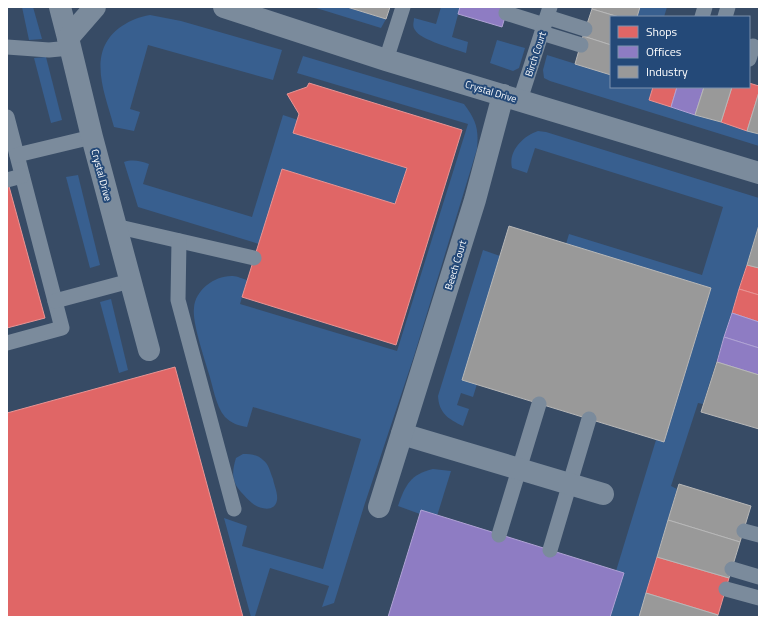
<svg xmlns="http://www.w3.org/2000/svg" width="766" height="624" viewBox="0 0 766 624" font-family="'Titillium Web',sans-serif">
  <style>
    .green { fill: #385f8f }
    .shops { fill: #e06666; stroke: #e99494 }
    .offices { fill: #8e7cc3; stroke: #b0a3d5 }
    .industry { fill: #999; stroke: #b8b8b8 }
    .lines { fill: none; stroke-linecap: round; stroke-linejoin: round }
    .lane { stroke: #7b8b9c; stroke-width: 15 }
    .street { stroke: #7b8b9c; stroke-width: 22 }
    .labels { text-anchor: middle; stroke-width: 4; stroke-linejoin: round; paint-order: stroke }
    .street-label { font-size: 10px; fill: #fff; stroke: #244978 }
  </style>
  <rect width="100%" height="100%" fill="#374b65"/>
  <g class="green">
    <polygon points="22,7 33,7 42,39 29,40"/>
    <polygon points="313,7 347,7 386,19 381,28"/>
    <path d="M441 7H460L452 37 468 42 466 53C455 49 420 40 415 30 412 26 414 22 414 18L436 24Z"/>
    <polygon points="640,7 667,7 664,17 637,17"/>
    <path d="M150 15 181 21 282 50 273 80 148 45 130 109 140 112 134 131 114 127C105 93 85 51 122 26 131 20 139 17 150 15Z"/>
    <polygon points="497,40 525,48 519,68 513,71 490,63"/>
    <polygon points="547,55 611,75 611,87 653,87 649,100 759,134 759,146 550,81 544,78 543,70"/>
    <path d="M303 56 464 104C476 120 479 129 477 149L414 356 365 503 334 603 322 607 329 586 270 568 255 616 259 617H251L224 518 247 526 242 546 323 569 361 439 253 407 247 427C239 426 231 423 225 417 215 405 213 385 208 371 204 357 192 322 194 308 195 290 215 275 233 276 237 276 243 279 247 280L240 304 397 351 468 124 297 73Z"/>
    <polygon points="46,57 62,120 51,123 34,58"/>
    <path d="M283 115 298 120 294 133 407 168 395 204 282 169 259 244 138 207 124 162C133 159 140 161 149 164L143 184 252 217Z"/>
    <path d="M538 131 546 132 759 198V225L703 404 698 403 671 486 677 489 639 617H610L616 571 656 440 664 441 711 288 566 244 569 234 702 275 723 207 535 148 527 173 512 168C508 151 523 136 538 131Z"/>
    <polygon points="78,175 100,265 90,268 66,177"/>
    <path d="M483 250 500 256 462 380 477 384 473 397 461 393 457 405 469 409 463 426C448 419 439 413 438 396Z"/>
    <polygon points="111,299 128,370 119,373 100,302"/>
    <path d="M243 454C251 454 258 455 263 460 269 464 270 472 273 479 274 485 278 493 277 500 275 513 259 509 252 503 248 500 245 496 241 492 231 481 232 471 236 458Z"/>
    <path d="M433 469 451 471 437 516 420 514 398 506C405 485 411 474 433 469Z"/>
  </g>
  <g class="shops">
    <polygon points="309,83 462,130 396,345 242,297 282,169 395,204 407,168 293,133 299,114 287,94 307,87"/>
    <polygon points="749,83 759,86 759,92 747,131 721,122 732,87 749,87"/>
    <polygon points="653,87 677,87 671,107 649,100"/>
    <polygon points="7,179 45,318 7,328"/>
    <polygon points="747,265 759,268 759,295 739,289"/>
    <polygon points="739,289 759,295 759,322 732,313"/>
    <polygon points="175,367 243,617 7,617 7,413"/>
    <polygon points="657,557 729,578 718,615 646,593"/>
  </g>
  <g class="offices">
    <polygon points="460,7 508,7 502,27 458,14"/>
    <polygon points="677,87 704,87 695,115 671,107"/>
    <polygon points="732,313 759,322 759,348 724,337"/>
    <polygon points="724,337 759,348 759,375 717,362"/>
    <polygon points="421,510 624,573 610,617 388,617"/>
  </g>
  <g class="industry">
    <polygon points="347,7 390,7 386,19"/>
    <polygon points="592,7 640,7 637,17 619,17 592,9"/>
    <polygon points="592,9 619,17 611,17 611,45 583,36"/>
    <polygon points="583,36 611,45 611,75 575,64"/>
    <polygon points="704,87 732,87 721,122 695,115"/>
    <polygon points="759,92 759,134 747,131"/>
    <polygon points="759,225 759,268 747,265"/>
    <polygon points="509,226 711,288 664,442 462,380"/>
    <polygon points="717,362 759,375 759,429 701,412"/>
    <polygon points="679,484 751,506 740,542 668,520"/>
    <polygon points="668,520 740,542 729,578 657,557"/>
    <polygon points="646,593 718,615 717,617 639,617"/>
  </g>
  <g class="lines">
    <g class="lane">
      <polyline points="506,13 544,25"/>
      <polyline points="547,17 585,29"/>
      <polyline points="702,17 705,7"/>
      <polyline points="725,17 728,7"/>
      <polyline points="542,33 581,45"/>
      <polyline points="7,47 49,50 70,48"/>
      <polyline points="749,59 753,46"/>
      <polyline points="386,60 403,7"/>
      <polyline points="520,100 550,7"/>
      <polyline points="7,117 62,328 7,343"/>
      <polyline points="17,155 92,137"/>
      <polyline points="7,180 22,176"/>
      <polyline points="115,226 254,258"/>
      <polyline points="179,241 178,300 234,509"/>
      <polyline points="55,301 130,281"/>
      <polyline points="744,531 759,535"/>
      <polyline points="499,535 539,404"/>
      <polyline points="550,550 589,419"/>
      <polyline points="732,569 759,577"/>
      <polyline points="726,589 759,598"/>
    </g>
    <g class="street">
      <polyline points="60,7 68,38"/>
      <polyline points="95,7 68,38 92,137 149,350"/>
      <polyline points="224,7 386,60 759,173"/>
      <polyline points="402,434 603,494"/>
      <polyline points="379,507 475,200 503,95"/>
    </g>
  </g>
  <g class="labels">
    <g class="street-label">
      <text transform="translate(535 54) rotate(-72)" y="4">Birch Court</text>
      <text transform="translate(491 91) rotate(17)" y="4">Crystal Drive</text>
      <text transform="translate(102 175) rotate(75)" y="4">Crystal Drive</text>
      <text transform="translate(455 265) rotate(-73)" y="4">Beech Court</text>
    </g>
  </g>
  <rect width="766" height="624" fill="none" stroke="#ffffff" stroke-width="16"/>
  <rect x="610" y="16" width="140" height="72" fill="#244978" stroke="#7c92ae"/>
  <rect x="618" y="26" width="20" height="12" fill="#e06666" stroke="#7c92ae"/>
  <text x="646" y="36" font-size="12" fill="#ffffff">Shops</text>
  <rect x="618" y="46" width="20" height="12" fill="#8e7cc3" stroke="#7c92ae"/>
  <text x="646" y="56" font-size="12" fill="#ffffff">Offices</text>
  <rect x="618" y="66" width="20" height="12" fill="#999999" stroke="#7c92ae"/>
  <text x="646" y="76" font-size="12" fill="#ffffff">Industry</text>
</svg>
